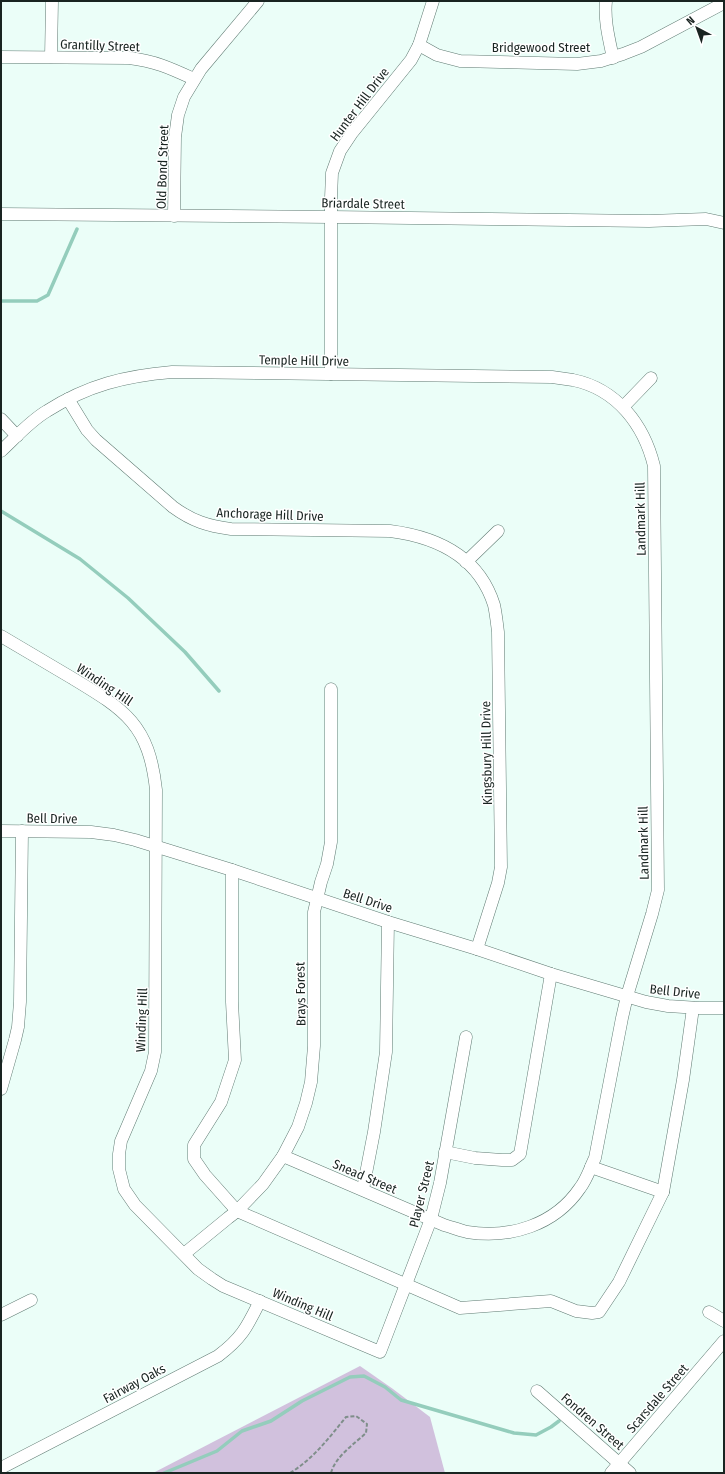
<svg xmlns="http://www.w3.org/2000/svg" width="725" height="1474" viewBox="0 0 725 1474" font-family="'Fira Sans Condensed',sans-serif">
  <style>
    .green { fill: #d1c1dd }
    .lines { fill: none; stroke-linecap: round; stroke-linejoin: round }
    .stream { stroke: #94cdbc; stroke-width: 3.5 }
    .minor-casing { stroke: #607b73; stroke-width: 13 }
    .path { stroke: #7f8e8a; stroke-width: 2; stroke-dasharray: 4 2; stroke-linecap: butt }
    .minor { stroke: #fff; stroke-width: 12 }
    .labels { text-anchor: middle; stroke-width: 3; stroke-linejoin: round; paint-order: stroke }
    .street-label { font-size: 13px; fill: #192421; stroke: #fff }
  </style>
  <rect width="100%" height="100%" fill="#ebfef8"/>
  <polygon class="green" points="360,1366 393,1389 430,1417 445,1473 153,1473"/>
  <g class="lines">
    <g class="stream">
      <polyline points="1,301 37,301 48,295 77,229"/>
      <polyline points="1,511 80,559 128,598 185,652 219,691"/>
      <polyline points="164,1473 217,1451 242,1431 271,1421 302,1401 350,1377 364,1376 385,1387 401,1400 514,1433 536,1435 551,1427 559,1421"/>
    </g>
    <defs>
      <g id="minor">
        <path d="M606 1C604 20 609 39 613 58"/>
        <polyline points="419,45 437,55 460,61 577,64 601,61 623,54 641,47 724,3"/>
        <path d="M1 57 129 58C155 61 170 68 194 79"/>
        <polyline points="51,57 52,1"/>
        <polyline points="1,214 331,217 649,221 706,219 724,223"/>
        <polyline points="174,216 175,137 178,115 184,97 201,69 258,1"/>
        <polyline points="331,374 331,198 332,173 340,151 352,133 411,60 419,45 433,1"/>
        <path d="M68 399 87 430 96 440 173 507C192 521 208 526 231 529L390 531C437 537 479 557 494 605 496 614 497 624 498 632L501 867 498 883 477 949"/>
        <polyline points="623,407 651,378"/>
        <polyline points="1,419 17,436"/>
        <path d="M1 451C16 437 30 421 47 411 88 385 125 376 172 372L552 377C559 378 566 379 573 380 617 389 644 425 654 466L658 890 652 914 627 996 622 1018 595 1158C590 1168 587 1179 580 1188 555 1225 510 1239 467 1232 459 1230 451 1227 444 1225L283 1156"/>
        <polyline points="466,562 498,531"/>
        <path d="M1 636C25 650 48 664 72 678 125 710 149 724 156 790L155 1052 151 1071 121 1141 119 1154V1169L124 1189 135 1205 198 1269 212 1279 223 1286 380 1352 431 1219 440 1183 466 1037"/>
        <polyline points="1,831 91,832 114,835 135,840 232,870 388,922 477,949 551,974 646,1002 668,1006 699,1008 724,1008"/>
        <polyline points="232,870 232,1002 235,1060 221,1102 194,1145 194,1159 205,1175 237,1211 460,1308 551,1301 576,1311 592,1313 599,1312 619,1282 663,1192 683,1080 693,1008"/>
        <polyline points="1,1089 15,1040 18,1027 20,1002 22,831"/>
        <polyline points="445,1152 475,1158 502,1160 512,1160 520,1154 551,974"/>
        <polyline points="591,1167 663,1192"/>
        <polyline points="363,1189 374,1132 386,1052 388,922"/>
        <polyline points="184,1254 228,1218 237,1211 263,1184 283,1156 298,1127 306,1103 311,1082 314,1046 314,912 321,882 327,864 331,842 331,689"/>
        <polyline points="709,1312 724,1321"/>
        <polyline points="1,1315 31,1300"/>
        <polyline points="537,1391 630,1473"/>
        <path d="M1 1468 218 1356C242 1338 247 1327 260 1301"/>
        <polyline points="611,1473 724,1341"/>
      </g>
    </defs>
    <use href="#minor" class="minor-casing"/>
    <path class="path" d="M290 1473C313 1459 329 1438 346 1417L356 1416 367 1424 366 1433C354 1444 335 1457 331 1473"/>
    <use href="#minor" class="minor"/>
  </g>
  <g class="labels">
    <g class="street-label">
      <text transform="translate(100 45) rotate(2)" y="5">Grantilly Street</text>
      <text x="541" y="52">Bridgewood Street</text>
      <text transform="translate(359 104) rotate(-53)" y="5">Hunter Hill Drive</text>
      <text transform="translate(162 167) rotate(-88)" y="5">Old Bond Street</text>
      <text transform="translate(363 203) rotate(1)" y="5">Briardale Street</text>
      <text transform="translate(304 360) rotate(1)" y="5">Temple Hill Drive</text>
      <text transform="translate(270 514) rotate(2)" y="5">Anchorage Hill Drive</text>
      <text transform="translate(640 519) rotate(-91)" y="5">Landmark Hill</text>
      <text transform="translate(105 684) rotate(34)" y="5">Winding Hill</text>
      <text transform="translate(486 753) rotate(-91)" y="5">Kingsbury Hill Drive</text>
      <text transform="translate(52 818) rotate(1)" y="5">Bell Drive</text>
      <text transform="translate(643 843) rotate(-91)" y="5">Landmark Hill</text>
      <text transform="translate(368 900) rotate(18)" y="5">Bell Drive</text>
      <text transform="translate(675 991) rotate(6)" y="5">Bell Drive</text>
      <text transform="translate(300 994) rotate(-91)" y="5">Brays Forest</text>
      <text transform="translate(141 1020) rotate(-88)" y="5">Winding Hill</text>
      <text transform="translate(365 1176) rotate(23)" y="5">Snead Street</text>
      <text transform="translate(421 1194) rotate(-76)" y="5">Player Street</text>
      <text transform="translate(303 1304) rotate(23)" y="5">Winding Hill</text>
      <text transform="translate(134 1383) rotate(-28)" y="5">Fairway Oaks</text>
      <text transform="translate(657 1398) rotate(-49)" y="5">Scarsdale Street</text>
      <text transform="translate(593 1421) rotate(41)" y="5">Fondren Street</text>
    </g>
  </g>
  <rect width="725" height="1474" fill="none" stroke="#192421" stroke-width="4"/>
  <g transform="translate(697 28) rotate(319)" stroke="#ffffff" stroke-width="3" paint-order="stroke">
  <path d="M0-3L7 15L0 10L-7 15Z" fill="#192421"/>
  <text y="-6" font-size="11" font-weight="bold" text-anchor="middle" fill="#192421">N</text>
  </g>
</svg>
